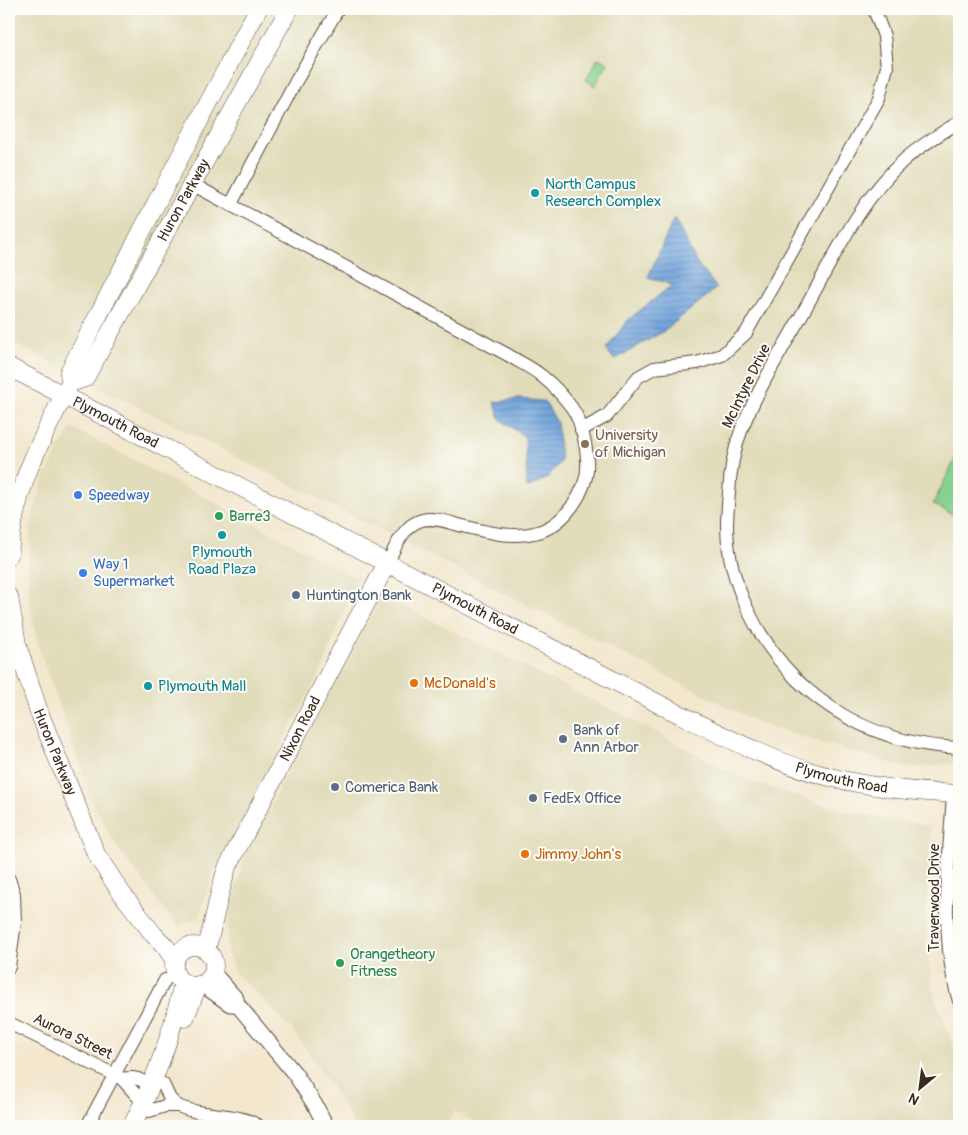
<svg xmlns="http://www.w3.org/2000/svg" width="968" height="1135" viewBox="0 0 968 1135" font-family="Pangolin,sans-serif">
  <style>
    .built { fill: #e1dcba }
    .green { fill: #86d290; stroke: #607e57 }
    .water { fill: url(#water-rules); stroke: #55667c }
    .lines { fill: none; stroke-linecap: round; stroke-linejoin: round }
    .minor-casing { stroke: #574638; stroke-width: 14 }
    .tertiary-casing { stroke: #574638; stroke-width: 17 }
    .secondary-casing { stroke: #574638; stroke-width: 19 }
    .minor { stroke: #fff; stroke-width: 12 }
    .tertiary { stroke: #fff; stroke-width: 15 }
    .secondary { stroke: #fff; stroke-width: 18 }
    .culture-dot { fill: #0f9aa8; stroke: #fdfcf7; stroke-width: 2 }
    .education-dot { fill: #8d6e63; stroke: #fdfcf7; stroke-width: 2 }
    .shop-dot { fill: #3f7fe0; stroke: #fdfcf7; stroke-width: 2 }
    .leisure-dot { fill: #2e9e5b; stroke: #fdfcf7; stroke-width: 2 }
    .service-dot { fill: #5c6f8a; stroke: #fdfcf7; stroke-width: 2 }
    .food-dot { fill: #e8710a; stroke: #fdfcf7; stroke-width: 2 }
    .labels { text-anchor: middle; stroke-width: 4; stroke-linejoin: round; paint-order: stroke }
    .culture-label { font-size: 15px; fill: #0d838f; stroke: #fdfcf7; text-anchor: start }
    .street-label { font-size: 15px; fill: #3b2a1e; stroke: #fdfcf7 }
    .education-label { font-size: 15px; fill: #785e54; stroke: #fdfcf7; text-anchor: start }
    .shop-label { font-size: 15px; fill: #366cbe; stroke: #fdfcf7; text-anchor: start }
    .leisure-label { font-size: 15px; fill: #27864d; stroke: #fdfcf7; text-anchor: start }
    .service-label { font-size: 15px; fill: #4e5e75; stroke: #fdfcf7; text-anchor: start }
    .food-label { font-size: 15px; fill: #c56008; stroke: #fdfcf7; text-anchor: start }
  </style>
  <defs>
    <pattern id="water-rules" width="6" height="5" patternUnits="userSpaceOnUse" patternTransform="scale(1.25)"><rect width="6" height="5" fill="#6fa2db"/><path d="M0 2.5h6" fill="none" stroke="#5c84b1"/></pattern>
  </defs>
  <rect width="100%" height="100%" fill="#fdfcf7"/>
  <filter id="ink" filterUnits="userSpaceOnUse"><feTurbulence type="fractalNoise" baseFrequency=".02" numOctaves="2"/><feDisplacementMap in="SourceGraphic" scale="10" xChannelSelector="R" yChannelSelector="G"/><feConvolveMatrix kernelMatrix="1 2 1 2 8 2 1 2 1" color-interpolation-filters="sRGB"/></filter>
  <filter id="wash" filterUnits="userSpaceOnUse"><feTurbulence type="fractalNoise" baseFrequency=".0096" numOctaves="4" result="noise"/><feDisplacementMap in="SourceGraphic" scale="20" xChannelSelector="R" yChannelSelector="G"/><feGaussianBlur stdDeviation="1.12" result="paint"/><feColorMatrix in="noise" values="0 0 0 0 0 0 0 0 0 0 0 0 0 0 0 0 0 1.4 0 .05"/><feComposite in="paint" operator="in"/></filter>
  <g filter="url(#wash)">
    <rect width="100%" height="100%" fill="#f3e7ce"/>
    <g class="built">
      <polygon points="9,9 959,9 959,763 908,768 765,726 9,341"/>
      <polygon points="71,427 357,578 322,669 215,870 199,917 178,926 160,904 118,848 96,810 38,646 28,589 31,523 44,479"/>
      <polygon points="381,595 654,731 739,777 843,811 931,826 925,946 936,1001 959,1061 959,1126 483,1126 454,1111 446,1126 354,1126 343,1104 292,1030 234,971 227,951 228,923 244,855"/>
    </g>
    <g class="green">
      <polygon points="598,58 608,63 595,86 586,80"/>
      <polygon points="959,451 959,518 933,504"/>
    </g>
    <g class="water">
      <polygon points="674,218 697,263 717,288 664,331 614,360 606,349 628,320 672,285 648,277"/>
      <polygon points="518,399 544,401 557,422 561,461 547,478 527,488 525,437 501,420 494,402"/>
    </g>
  </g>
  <g filter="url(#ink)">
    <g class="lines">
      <defs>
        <g id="minor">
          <path d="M959 122C940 134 921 145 904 160 859 201 834 257 805 309 783 348 759 387 742 428 734 449 730 471 729 493 728 505 727 516 727 527 728 583 758 641 797 680 843 724 896 745 959 748"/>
          <path d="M192 184 508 355C519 362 533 368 543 377 553 385 564 397 572 408 583 423 590 459 586 477 580 502 559 528 534 533 509 539 483 531 459 525 448 522 434 517 422 520 403 525 396 547 387 563"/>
          <polyline points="231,204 296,81 338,9"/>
          <polyline points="581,430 607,416 638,377 654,368 697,363 722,355 746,333 879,98 887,67 884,36 874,9"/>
          <path d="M953 794C949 862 939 935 959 1001"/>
          <polyline points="9,879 14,894 15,922 9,967"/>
          <polyline points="9,1023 121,1078"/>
          <path d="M142 1106 139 1098 122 1079C135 1076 141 1079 151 1087"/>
          <path d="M178 1106C204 1118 235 1111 259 1126"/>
          <polyline points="149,1111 165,1106 178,1106 170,1099 163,1084"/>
          <polyline points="87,1126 165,980"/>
        </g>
        <g id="tertiary">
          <polyline points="213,973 236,999 237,1004 295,1074 315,1105 326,1126"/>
          <polyline points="202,984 230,1004 237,1004"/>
        </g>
        <g id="secondary">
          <path id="s1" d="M9 367 661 705C716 732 770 762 830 777 873 788 916 792 959 794"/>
          <path id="s2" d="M70 383 85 378 289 9"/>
          <path d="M9 555C14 486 40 443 70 383L69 372 179 159 258 9"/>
          <path id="s3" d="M9 597 17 644 39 712 96 854 120 891 154 935 165 946 175 961"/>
          <circle cx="194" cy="966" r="20"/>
          <path id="s4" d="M206 950C214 923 218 895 227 868L387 563"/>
          <polyline points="185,1018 198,985"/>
          <path d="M132 1126C155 1081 173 1033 183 982"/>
        </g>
      </defs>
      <use href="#minor" class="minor-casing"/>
      <use href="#tertiary" class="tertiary-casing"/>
      <use href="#secondary" class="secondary-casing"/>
      <use href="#minor" class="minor"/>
      <use href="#tertiary" class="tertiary"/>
      <use href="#secondary" class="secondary"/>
    </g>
  </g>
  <g class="culture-dot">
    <circle cx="535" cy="193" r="5"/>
    <circle cx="222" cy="535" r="5"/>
    <circle cx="148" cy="686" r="5"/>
  </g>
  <circle class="education-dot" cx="585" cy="444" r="5"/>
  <g class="shop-dot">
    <circle cx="78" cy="495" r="5"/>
    <circle cx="83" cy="573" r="5"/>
  </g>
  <g class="leisure-dot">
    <circle cx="219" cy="516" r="5"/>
    <circle cx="340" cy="963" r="5"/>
  </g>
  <g class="service-dot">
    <circle cx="296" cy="595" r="5"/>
    <circle cx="563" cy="739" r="5"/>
    <circle cx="335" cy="787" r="5"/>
    <circle cx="533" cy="798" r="5"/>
  </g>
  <g class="food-dot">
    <circle cx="414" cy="683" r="5"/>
    <circle cx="525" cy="854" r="5"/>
  </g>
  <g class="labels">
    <g class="culture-label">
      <text x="545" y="189">North Campus<tspan x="545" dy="17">Research Complex</tspan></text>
      <text x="222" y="557" text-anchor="middle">Plymouth<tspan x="222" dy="17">Road Plaza</tspan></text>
      <text x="158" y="691">Plymouth Mall</text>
    </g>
    <g class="street-label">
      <text dy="5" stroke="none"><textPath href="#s2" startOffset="219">Huron Parkway</textPath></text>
      <text transform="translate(746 386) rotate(-64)" y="5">McIntyre Drive</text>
      <text dy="5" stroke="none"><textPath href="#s1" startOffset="120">Plymouth Road</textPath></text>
      <text dy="5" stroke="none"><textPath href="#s1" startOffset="525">Plymouth Road</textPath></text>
      <text dy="5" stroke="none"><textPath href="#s4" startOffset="242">Nixon Road</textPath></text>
      <text dy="5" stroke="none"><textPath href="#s3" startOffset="162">Huron Parkway</textPath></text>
      <text dy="5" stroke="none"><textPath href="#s1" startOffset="930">Plymouth Road</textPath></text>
      <text transform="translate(934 898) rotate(-90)" y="5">Traverwood Drive</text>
      <text transform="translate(73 1036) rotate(26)" y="5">Aurora Street</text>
    </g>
    <g class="education-label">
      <text x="595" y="440">University<tspan x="595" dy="17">of Michigan</tspan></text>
    </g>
    <g class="shop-label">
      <text x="88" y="500">Speedway</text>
      <text x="93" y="569">Way 1<tspan x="93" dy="17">Supermarket</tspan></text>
    </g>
    <g class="leisure-label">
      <text x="229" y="521">Barre3</text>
      <text x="350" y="959">Orangetheory<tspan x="350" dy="17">Fitness</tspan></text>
    </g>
    <g class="service-label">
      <text x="306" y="600">Huntington Bank</text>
      <text x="573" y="735">Bank of<tspan x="573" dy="17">Ann Arbor</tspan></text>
      <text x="345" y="792">Comerica Bank</text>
      <text x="543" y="803">FedEx Office</text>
    </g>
    <g class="food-label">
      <text x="424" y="688">McDonald's</text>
      <text x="535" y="859">Jimmy John's</text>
    </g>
  </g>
  <rect width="968" height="1135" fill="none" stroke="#fdfcf7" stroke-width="30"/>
  <g transform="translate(920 1088) rotate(209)" stroke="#fdfcf7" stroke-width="4" paint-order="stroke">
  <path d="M0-4L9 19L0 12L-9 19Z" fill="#3b2a1e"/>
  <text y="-8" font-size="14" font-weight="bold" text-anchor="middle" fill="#3b2a1e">N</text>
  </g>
</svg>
